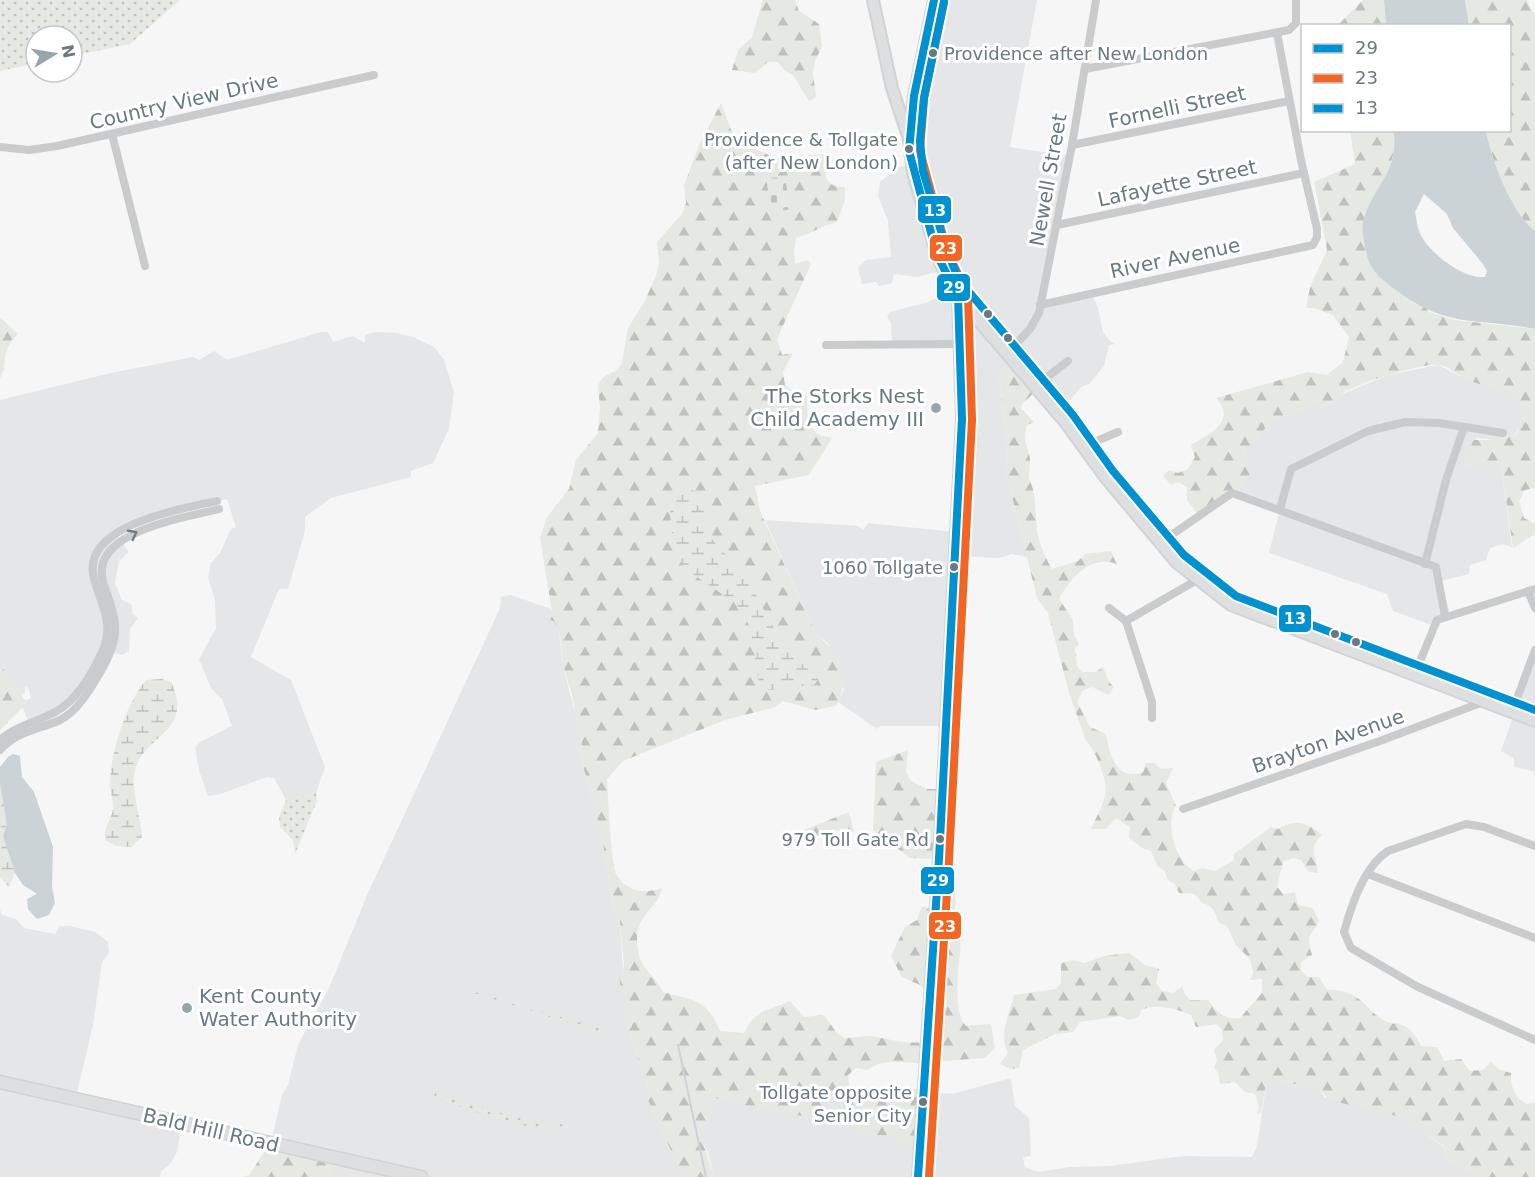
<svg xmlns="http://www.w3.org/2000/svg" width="1535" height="1177" viewBox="0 0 1535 1177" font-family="'DejaVu Sans',sans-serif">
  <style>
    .built { fill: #e5e6e7 }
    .grass { fill: url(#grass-dots) }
    .forest { fill: url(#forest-firs) }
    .wetland { fill: url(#wetland-marsh) }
    .cemetery { fill: url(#cemetery-stones) }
    .water { fill: #cbd3d6; fill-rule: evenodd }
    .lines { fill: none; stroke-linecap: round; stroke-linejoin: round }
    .stream { stroke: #cbd3d6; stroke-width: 2 }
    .secondary-casing { stroke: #d2d3d4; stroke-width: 14 }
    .primary-casing { stroke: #d2d3d3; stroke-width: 15 }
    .minor { stroke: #c9cbcc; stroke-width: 8 }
    .secondary { stroke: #dedfe0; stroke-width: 10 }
    .primary { stroke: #dedfe0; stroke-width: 12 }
    .bus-1-casing { stroke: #fff; stroke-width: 12 }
    .bus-2-casing { stroke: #fff; stroke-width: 12 }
    .bus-3-casing { stroke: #fff; stroke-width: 12 }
    .bus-1 { stroke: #0092d0; stroke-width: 8 }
    .bus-2 { stroke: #f26522; stroke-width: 8 }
    .bus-3 { stroke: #0092d0; stroke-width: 8 }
    .oneway { stroke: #6e7d87 }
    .bus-dot { fill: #697983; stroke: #fff; stroke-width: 2 }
    .poi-dot { fill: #9aa5ab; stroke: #fff; stroke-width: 2 }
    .labels { text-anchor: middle; stroke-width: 6; stroke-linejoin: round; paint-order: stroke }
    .bus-label { font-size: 18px; fill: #697983; stroke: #fff; text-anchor: end }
    .street-label { font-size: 20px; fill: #697983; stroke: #fff }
    .poi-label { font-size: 20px; fill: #697983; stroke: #fff; text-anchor: end }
    .line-badge { stroke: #fff; stroke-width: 2 }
    .badge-label { font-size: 16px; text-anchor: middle; font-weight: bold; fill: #fff }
  </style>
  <defs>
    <pattern id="grass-dots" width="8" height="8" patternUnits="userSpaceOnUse" patternTransform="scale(1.5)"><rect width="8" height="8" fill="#e5e8e3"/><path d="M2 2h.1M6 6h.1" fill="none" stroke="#bec1bd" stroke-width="1.8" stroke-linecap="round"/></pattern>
    <pattern id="forest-firs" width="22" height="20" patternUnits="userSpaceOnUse" patternTransform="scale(1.5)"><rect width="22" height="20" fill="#e5e8e3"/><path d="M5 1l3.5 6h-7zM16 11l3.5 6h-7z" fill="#bec1bd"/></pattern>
    <pattern id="wetland-marsh" width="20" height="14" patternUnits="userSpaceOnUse" patternTransform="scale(1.5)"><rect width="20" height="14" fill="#e5e8e3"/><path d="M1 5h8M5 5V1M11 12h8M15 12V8" fill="none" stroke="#bec1bd"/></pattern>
    <pattern id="cemetery-stones" width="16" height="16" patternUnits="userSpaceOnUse" patternTransform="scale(1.5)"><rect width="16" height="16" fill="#e5e8e3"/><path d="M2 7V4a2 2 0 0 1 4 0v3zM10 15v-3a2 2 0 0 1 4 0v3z" fill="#bec1bd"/></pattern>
  </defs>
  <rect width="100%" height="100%" fill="#f6f6f6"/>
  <g class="built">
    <polygon points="935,0 1037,0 1010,147 1069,156 1042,301 1092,295 1098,308 1103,332 1110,341 1116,344 1109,345 1104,366 1089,384 1081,387 1071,399 1054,411 1037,392 999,376 1007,444 1006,472 1027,557 1012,554 999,558 955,556 943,726 880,726 877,729 838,702 844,690 828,643 816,634 765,520 858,526 863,530 868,523 955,532 959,346 892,341 891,323 887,317 890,312 925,303 953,291 943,270 918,277 894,274 892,283 879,286 876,282 862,284 858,268 866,260 891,257 888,221 878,196 880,182 899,167 913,164 909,141"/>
    <polygon points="321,332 328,332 333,342 353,336 365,343 365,335 375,332 397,333 413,337 434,347 444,360 454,392 449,429 433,463 411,471 411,477 331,498 305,517 305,531 288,589 279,589 251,657 291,680 325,767 316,793 286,800 274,778 267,777 220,794 208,796 199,770 195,748 200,742 232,726 222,699 211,688 199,659 216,628 215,600 208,578 211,563 220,553 231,529 236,527 227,499 153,517 117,535 129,552 119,561 115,583 122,600 131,604 133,614 138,618 130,629 129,651 122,655 104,650 73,701 29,723 22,706 24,701 31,698 28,688 25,686 25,693 17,696 0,679 0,400 111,373 193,357 199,360 214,351 227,360"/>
    <polygon points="1438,365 1466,379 1511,394 1522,404 1524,416 1515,435 1495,440 1477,438 1464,467 1501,464 1512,547 1503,544 1490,548 1486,560 1470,565 1469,574 1441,581 1450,613 1434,626 1393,611 1387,594 1269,553 1280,509 1237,493 1250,474 1244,451 1257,440 1272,419 1301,412 1311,403 1333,405 1340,395 1388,375"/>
    <polygon points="511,595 551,609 558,628 564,670 581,738 582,747 579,751 601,832 613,904 615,912 619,913 627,1025 651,1097 647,1098 683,1177 332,1177 332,1168 340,1160 271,1143 282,1095 288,1085 298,1045 329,988 368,893 500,608 501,597"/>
    <polygon points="1535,654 1535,777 1533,771 1514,767 1514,758 1501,751"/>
    <polygon points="0,909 2,915 16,919 24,928 55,934 60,926 69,926 95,932 108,942 109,953 102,962 93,1025 75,1101 181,1126 177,1152 170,1164 161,1171 160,1177 0,1177"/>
    <polygon points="1011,1078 1015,1106 1029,1118 1031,1152 1030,1156 1023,1157 1025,1167 1039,1172 1070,1167 1110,1166 1183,1156 1252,1157 1257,1146 1267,1080 1277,1080 1321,1090 1324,1097 1404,1118 1444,1147 1446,1159 1479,1177 714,1177 708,1152 701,1138 703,1130 708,1126 711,1101 715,1098 809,1116 831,1118 852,1112 854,1129 860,1134 894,1136 899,1143 926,1092 952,1094"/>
  </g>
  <g class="grass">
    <polygon points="0,0 180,0 130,44 72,56 72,36 36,36 36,63 0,71"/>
    <polygon points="316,793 317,801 295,854 293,840 280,827 279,817 286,800"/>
    <polygon points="467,990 610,1031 611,1039 607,1039 607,1034 547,1016 545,1021 543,1020 543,1014 470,992 468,999"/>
    <path d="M435 1088 439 1091 438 1095 558 1129 560 1124 567 1126V1128C546 1137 460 1107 436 1098L433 1092Z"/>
  </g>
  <g class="forest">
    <polygon points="763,0 795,0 799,11 819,24 822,46 815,61 813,73 816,97 809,101 793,75 785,71 778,62 768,62 755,73 732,70 738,50 752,37"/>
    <polygon points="1363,0 1384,0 1386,25 1337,26"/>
    <path d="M1465 0H1527L1535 16V231C1512 215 1491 158 1486 131L1510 130V26L1469 25Z"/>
    <path d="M721 103 736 143 743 149H755L778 159 823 154 826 159C823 176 826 188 845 187V200L837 222C822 225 811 234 796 238L794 252 795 264 808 260 811 264 777 339 782 355 793 353 783 372 785 385 793 391 807 395C808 417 804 434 832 438L809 475 755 486 760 511 816 634C838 651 852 680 836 706L815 710 783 701 776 707 725 720 623 761 607 779C608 796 611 866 617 876 628 892 645 894 662 888 659 903 649 908 642 920 634 932 636 958 646 969 653 977 658 982 663 992 693 1001 706 997 720 1031L744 1033C756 1008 767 1012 790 1001L804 1017 824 1015 836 1032 844 1038C852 1038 861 1036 869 1036 889 1038 907 1046 927 1041L930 995 920 985 902 977 891 956 905 927 917 920 922 906 934 911 936 880 953 882 956 903 954 910C956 922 962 940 960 953 958 970 953 1013 966 1026L991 1024 995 1048 985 1058 927 1062 926 1064C908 1063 881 1058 868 1070L856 1068 848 1075 850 1089 863 1091 869 1099 895 1100 899 1098 903 1088 925 1090 920 1145 902 1146 894 1136 860 1134 854 1129 851 1112C807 1124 759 1108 715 1098L711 1101 708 1126C696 1135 711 1163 714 1177H683L647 1098 651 1097 627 1025 619 976 623 973 624 964 619 913 615 912 613 904 601 832 579 751 582 747 581 739C570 729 576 716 574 704 572 692 567 680 564 668 561 653 562 635 555 622L549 619 552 612 540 538 547 517 569 489 576 460 598 433 600 408 598 385 603 377 617 370 622 363 628 328 645 301 656 275 659 263 657 242 682 214 686 203 684 185 700 143Z"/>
    <path d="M1350 131H1394C1397 166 1381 186 1364 216L1429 312 1455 320 1535 329V488L1525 490 1519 501 1524 518 1535 524V534L1513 548 1501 464 1464 468 1473 440H1495L1516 435C1535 393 1496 391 1468 380 1458 376 1450 366 1439 365 1421 363 1357 383 1342 394 1338 396 1336 402 1333 405L1311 403 1301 412 1272 419 1257 440 1244 451 1250 474 1237 493 1197 513 1187 500V487L1178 482 1171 485 1163 476 1169 470 1178 473 1188 469 1195 457 1191 445C1209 435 1238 420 1216 398L1308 372 1327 375 1343 362 1349 337 1333 315 1314 308H1306L1310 287 1327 250 1314 182 1355 164Z"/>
    <path d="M0 317 18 334C0 351 9 360 0 379Z"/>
    <path d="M1012 364 1035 392 1022 404 1021 408 1034 422 1027 425C1022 439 1028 446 1030 459 1030 464 1029 473 1029 479 1037 495 1035 512 1037 530 1039 544 1045 557 1052 569L1078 561 1085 554 1111 551 1117 564C1091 554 1070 578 1059 599L1073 620 1074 635 1079 644 1075 649 1077 666 1082 672H1095L1103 667 1109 682 1114 687 1108 695 1092 687 1083 690 1077 702 1090 727 1106 734C1109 755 1117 782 1143 772L1146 763H1154L1161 769 1173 768 1166 783 1176 806C1164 823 1176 862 1194 871L1202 868 1215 871 1234 860V854L1271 827 1278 829C1296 819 1306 822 1322 835 1306 850 1318 858 1318 873L1308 872 1301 860 1293 858 1283 862 1277 887 1284 894 1295 892 1298 905 1313 908 1319 920C1312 938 1305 931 1312 955L1301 962V970L1307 977H1319L1327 990C1364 988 1365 1014 1390 1023 1395 1025 1395 1022 1399 1024 1410 1027 1417 1036 1421 1046L1437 1047 1444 1061 1461 1059 1470 1071 1483 1070 1491 1062 1500 1070 1511 1073C1510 1085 1515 1100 1528 1104L1535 1102V1177H1479L1446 1159 1444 1146 1401 1117 1329 1100 1321 1090 1277 1080H1267L1261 1112 1257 1114 1259 1107 1255 1094 1245 1092 1235 1082 1220 1084 1218 1073 1214 1067 1217 1060 1214 1050 1223 1040 1222 1030 1217 1024 1196 1027 1191 1015C1176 1009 1157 1003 1141 1010L1139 1017 1129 1020 1120 1016 1080 1022 1073 1032 1055 1034 1023 1050 1019 1068 1010 1069 1000 1064 1008 1053C998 1033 1010 1014 1014 995L1056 989 1061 983V963L1072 960 1085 963 1104 956 1129 953 1145 965 1159 969 1156 983 1162 991 1173 993 1183 986 1184 993 1190 1000H1208C1217 1012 1224 1020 1240 1018L1262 993V979L1250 980 1253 973 1250 959 1236 945 1227 926 1218 922C1217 913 1211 904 1202 903 1194 890 1192 894 1179 893L1175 884 1168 880 1164 870 1158 867 1151 851 1142 848 1129 838 1130 827 1116 818 1106 829H1091C1105 799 1112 793 1098 761 1095 753 1092 747 1086 741L1070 696 1048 613 1037 598 1006 472 1007 444 999 376Z"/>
    <polygon points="0,664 27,703 0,730"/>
    <polygon points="908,750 906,772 910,780 926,789 941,789 937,859 910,858 873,830 876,762"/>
    <polygon points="849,812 854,832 843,833 832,829 804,843 792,843 786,837"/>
    <polygon points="267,1148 340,1160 332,1168 332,1177 242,1177 249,1175"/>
  </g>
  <g class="wetland">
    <polygon points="684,485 701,495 709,536 748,580 785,649 816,676 818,680 814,685 769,690 759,684 751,631 745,616 735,603 684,568 673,543 670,514 675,492"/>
    <path d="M162 679 171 682C196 735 139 734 134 776 132 792 141 819 142 837L131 847 116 846 105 840C103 827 111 821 113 809 114 801 110 793 110 785 110 754 126 703 146 680Z"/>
    <polygon points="0,784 8,820 3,836 15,873 9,887 0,877"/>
  </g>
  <polygon class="cemetery" points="785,177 790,209 772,213 766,178"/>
  <g class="water">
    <polygon points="1384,0 1465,0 1469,25 1386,25"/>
    <path d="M1394 131H1486C1491 158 1512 215 1535 231V329C1476 317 1450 330 1396 290 1380 278 1371 272 1366 252 1364 240 1360 227 1365 215 1378 180 1397 174 1394 131ZM1424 194 1447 214 1453 228 1483 264 1487 271 1485 277C1464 279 1434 256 1423 239 1417 231 1417 220 1415 212Z"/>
    <polygon points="13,754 20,756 22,777 34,792 53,847 52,886 55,903 49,915 37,919 28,909 27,899 37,894 23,885 15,873 3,836 7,824 0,784 0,767 8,757"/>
  </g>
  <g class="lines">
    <polyline class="stream" points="678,1045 706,1177"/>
    <defs>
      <g id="secondary">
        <polyline points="873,0 892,88 908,136"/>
        <polyline points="934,0 914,96 909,141 913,173 937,255 950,285 966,306 1065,422 1105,477 1177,563 1231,605 1535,721"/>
        <polyline points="918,1177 939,859 962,419 958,297"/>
      </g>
      <polyline id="primary" points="0,1082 421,1177"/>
    </defs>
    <use href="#secondary" class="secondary-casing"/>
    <use href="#primary" class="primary-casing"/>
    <g class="minor">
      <polyline points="1085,69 1289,30 1296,23 1296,0"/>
      <polyline points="112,134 145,266"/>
      <polyline points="1072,145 1289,101"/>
      <polyline points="0,147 29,150 57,146 374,75"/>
      <polyline points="1057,225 1304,173"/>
      <polyline points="1040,305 1313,245 1317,237 1317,229 1301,160 1277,33"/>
      <polyline points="826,345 961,344"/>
      <polyline points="1006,355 1030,329 1039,313 1072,145 1096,0"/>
      <polyline points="1034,387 1068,361"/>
      <polyline points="1082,447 1118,432"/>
      <polyline points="1280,509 1291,469 1368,431 1405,422 1439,423 1503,433"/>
      <polyline points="1160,543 1232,493 1436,567 1445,617"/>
      <polyline points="1425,564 1446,480 1464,427"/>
      <polyline points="1528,591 1535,608"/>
      <polyline points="1109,608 1126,621"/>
      <polyline points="1126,621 1152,702 1152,718"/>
      <polyline points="1126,621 1197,580"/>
      <polyline points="1414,676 1437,620 1535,589"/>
      <polyline points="1512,712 1535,650"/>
      <path d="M0 740C17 725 38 722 57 711 78 699 93 672 103 650 114 623 101 604 94 579 79 525 182 509 217 501"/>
      <path d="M0 750C17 731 38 730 60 720 78 711 91 688 101 671 122 634 117 623 104 585 85 531 186 518 219 509"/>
      <polyline points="1183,809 1380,741 1483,702"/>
      <path d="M1535 846 1484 827 1466 824 1388 851C1364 866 1351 906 1344 932L1351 948 1418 987 1535 1040"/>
      <polyline points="1368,874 1535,938"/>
    </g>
    <use href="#secondary" class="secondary"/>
    <use href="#primary" class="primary"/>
    <defs>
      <polyline id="bus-1" points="918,1177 939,859 962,419 958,296 937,255 909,151 914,96 934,0"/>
      <polyline id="bus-2" points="929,1177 949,860 972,420 968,295 947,251 920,151 924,98 944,2"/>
      <polyline id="bus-3" points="944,2 924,98 920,141 923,171 947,251 959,280 1073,415 1113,471 1184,555 1236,596 1535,710"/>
    </defs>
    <use href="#bus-1" class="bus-1-casing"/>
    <use href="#bus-2" class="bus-2-casing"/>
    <use href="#bus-3" class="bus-3-casing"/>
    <use href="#bus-1" class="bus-1"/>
    <use href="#bus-2" class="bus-2"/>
    <use href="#bus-3" class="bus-3"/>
  </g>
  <defs><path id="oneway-chevron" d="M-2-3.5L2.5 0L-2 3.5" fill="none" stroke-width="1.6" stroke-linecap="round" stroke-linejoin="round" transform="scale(1.5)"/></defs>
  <use class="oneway" href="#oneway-chevron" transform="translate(133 534) rotate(-27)"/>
  <g class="bus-dot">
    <circle cx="933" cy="53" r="5"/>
    <circle cx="909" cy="149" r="5"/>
    <circle cx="988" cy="314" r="5"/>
    <circle cx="1008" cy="338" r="5"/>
    <circle cx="954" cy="567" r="5"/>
    <circle cx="1335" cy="634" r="5"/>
    <circle cx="1356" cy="642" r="5"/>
    <circle cx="940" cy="839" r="5"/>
    <circle cx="923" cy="1102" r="5"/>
  </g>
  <g class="poi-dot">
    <circle cx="936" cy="408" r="6"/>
    <circle cx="187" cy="1008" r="6"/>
  </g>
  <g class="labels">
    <g class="bus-label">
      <text x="944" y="60" text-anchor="start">Providence after New London</text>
      <text x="898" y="146">Providence &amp; Tollgate<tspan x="898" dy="23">(after New London)</tspan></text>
      <text x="943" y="574">1060 Tollgate</text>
      <text x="929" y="846">979 Toll Gate Rd</text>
      <text x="912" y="1099">Tollgate opposite<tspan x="912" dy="23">Senior City</tspan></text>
    </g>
    <g class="street-label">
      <text transform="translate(184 101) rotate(-13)" y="7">Country View Drive</text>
      <text transform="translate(1177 107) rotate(-12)" y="7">Fornelli Street</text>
      <text transform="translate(1048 180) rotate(-80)" y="7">Newell Street</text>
      <text transform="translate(1177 183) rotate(-12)" y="7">Lafayette Street</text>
      <text transform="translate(1175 258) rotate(-12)" y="7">River Avenue</text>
      <text transform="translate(1328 741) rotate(-19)" y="7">Brayton Avenue</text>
      <text transform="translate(211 1130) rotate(13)" y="7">Bald Hill Road</text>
    </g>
    <g class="poi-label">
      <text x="924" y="403">The Storks Nest<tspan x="924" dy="23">Child Academy III</tspan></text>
      <text x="199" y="1003" text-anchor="start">Kent County<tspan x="199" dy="23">Water Authority</tspan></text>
    </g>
  </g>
  <g class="line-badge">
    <rect x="917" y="195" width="35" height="29" rx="6" fill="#0092d0"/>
    <rect x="929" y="234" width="34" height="28" rx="6" fill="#f26522"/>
    <rect x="936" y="273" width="35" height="29" rx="6" fill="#0092d0"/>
    <rect x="1278" y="604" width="34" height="29" rx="6" fill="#0092d0"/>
    <rect x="920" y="866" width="35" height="29" rx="6" fill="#0092d0"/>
    <rect x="928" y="911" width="34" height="29" rx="6" fill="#f26522"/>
  </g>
  <g class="badge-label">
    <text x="935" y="216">13</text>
    <text x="946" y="254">23</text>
    <text x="954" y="293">29</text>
    <text x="1295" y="624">13</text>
    <text x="938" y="886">29</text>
    <text x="945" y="932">23</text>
  </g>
  <rect x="1301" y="24" width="210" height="108" fill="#ffffff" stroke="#c3c9cd" stroke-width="1.5"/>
  <rect x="1313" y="44" width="30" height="9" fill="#0092d0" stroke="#c3c9cd" stroke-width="1.5"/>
  <text x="1355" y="54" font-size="18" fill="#697983">29</text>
  <rect x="1313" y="74" width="30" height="9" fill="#f26522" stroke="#c3c9cd" stroke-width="1.5"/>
  <text x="1355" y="84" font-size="18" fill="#697983">23</text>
  <rect x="1313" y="104" width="30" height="9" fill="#0092d0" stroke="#c3c9cd" stroke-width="1.5"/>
  <text x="1355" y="114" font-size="18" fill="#697983">13</text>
  <g transform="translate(54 54) rotate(79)"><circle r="28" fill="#ffffff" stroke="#c3c9cd" stroke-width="1.5"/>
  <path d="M0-4.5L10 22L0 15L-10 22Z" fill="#9aa5ab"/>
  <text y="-9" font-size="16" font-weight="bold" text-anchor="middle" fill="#697983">N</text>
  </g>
</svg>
